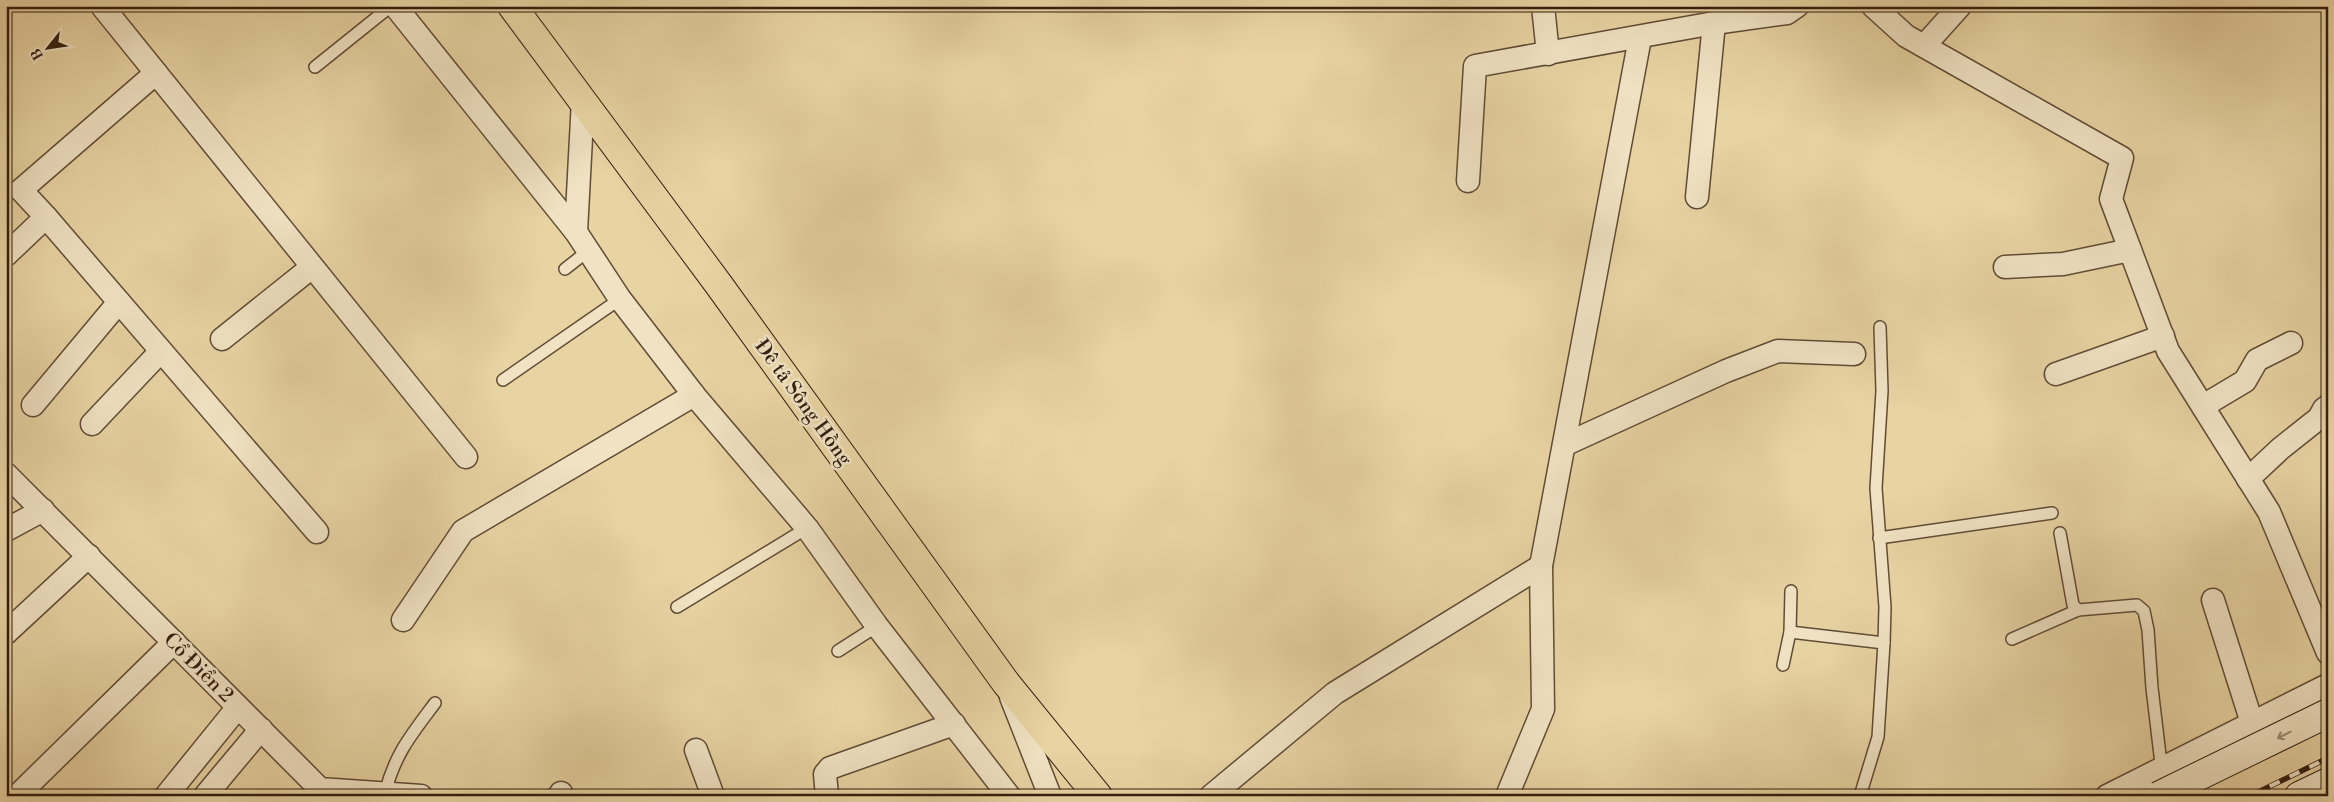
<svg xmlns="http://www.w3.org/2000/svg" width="2334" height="802" viewBox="0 0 2334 802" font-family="'Libre Bodoni',serif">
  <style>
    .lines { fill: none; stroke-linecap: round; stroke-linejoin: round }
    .service-casing { stroke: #604c35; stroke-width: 14 }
    .minor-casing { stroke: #604c35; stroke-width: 25 }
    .secondary-casing { stroke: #331f10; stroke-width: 30 }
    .primary-casing { stroke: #331f10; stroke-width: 30 }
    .trunk-casing { stroke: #331f10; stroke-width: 30 }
    .service { stroke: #f0e2c3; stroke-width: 11 }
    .minor { stroke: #f0e2c3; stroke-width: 22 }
    .secondary { stroke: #f0e2c3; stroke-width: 28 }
    .primary { stroke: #e8d3a3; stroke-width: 28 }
    .trunk { stroke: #e8d3a3; stroke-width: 28 }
    .rail-casing { stroke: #331f10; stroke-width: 5.5 }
    .rail { stroke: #f0e2c3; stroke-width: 4; stroke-dasharray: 11; stroke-linecap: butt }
    .secondary-bridge-casing { stroke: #331f10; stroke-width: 30; stroke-linecap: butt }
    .path-bridge { stroke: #331f10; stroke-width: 3; stroke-dasharray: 1 2.5; stroke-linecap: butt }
    .secondary-bridge { stroke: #f0e2c3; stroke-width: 28 }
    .oneway { stroke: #9b8a72 }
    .labels { text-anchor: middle; stroke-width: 5; stroke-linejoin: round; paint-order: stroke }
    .street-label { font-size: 20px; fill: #331f10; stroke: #f0e2c3 }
  </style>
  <rect width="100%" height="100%" fill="#e8d3a3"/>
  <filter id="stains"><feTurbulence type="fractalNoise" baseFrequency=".004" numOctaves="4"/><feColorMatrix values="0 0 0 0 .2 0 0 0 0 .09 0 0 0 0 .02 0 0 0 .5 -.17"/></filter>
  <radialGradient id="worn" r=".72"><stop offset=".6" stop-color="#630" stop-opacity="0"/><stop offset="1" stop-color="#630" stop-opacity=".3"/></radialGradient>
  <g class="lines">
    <defs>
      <g id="service">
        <polyline points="315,67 391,6"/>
        <polyline points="565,269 588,251"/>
        <polyline points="503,380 620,299"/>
        <polyline points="2060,533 2073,605 2078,610 2137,605 2144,611 2148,630 2152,688 2162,772"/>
        <polyline points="1879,538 2052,513"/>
        <polyline points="677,607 807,528"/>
        <polyline points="1790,632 1884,643"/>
        <polyline points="2012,639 2078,610"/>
        <polyline points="838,651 877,626"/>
        <polyline points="1783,665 1790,632 1791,591"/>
        <path d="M385 793C395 754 411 735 435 703"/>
        <polyline points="1860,796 1878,737 1884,643 1885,607 1876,488 1882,391 1880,327"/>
      </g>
      <g id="minor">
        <polyline points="102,6 466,457"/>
        <polyline points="395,6 576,232 620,299 694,395 807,528 877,626 1009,796"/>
        <polyline points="1543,6 1548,54"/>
        <polyline points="1873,6 1906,36 2122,158 2111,199 2168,351 2269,512 2328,653"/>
        <polyline points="1924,46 1960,6"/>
        <polyline points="1468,181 1475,66 1714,23 1787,13 1797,6"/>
        <polyline points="1697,197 1714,23"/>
        <polyline points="46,217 317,532"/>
        <polyline points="576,232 583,100"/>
        <polyline points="6,255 46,217 21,190 156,73"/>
        <polyline points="2005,267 2063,264 2130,250"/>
        <polyline points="222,339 312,267"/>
        <polyline points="2056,374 2163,336"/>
        <polyline points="33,405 119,302"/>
        <polyline points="2203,406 2245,381 2257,360 2291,343"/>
        <polyline points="92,424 161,351"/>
        <polyline points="1564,445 1726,371 1778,351 1854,354"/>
        <polyline points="6,474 320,789 421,796"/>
        <polyline points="2248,479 2280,449 2319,418 2324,409 2328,406"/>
        <polyline points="6,530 43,510"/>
        <polyline points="2213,600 2252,723"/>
        <polyline points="403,620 463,531 694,395"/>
        <polyline points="6,633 89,556"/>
        <polyline points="1011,697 1050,796"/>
        <polyline points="696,750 713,796"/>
        <polyline points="17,796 174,642"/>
        <polyline points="166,796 238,707"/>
        <polyline points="205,796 261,729"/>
        <polyline points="559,796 561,793"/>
        <polyline points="827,796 825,774 830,768 954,724"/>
        <polyline points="1211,796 1335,693 1541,566"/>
        <polyline points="1507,796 1543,709 1541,566 1640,38"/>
        <polyline points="2107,796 2328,685"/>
      </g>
      <polyline id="secondary" points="2299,796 2328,782"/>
      <polyline id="primary" points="512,6 719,285 1006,683 1098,796"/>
      <polyline id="trunk" points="2215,796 2328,740"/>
    </defs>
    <use href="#service" class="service-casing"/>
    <use href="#minor" class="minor-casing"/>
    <use href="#secondary" class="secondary-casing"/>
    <use href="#primary" class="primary-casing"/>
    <use href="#trunk" class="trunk-casing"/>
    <use href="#service" class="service"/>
    <use href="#minor" class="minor"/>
    <use href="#secondary" class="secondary"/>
    <use href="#primary" class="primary"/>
    <use href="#trunk" class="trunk"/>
    <defs>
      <polyline id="rail" points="2250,796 2328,758"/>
    </defs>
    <use href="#rail" class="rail-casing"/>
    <use href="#rail" class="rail"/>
    <defs>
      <polyline id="secondary-bridge" points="2158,796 2328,713"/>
    </defs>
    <use href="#secondary-bridge" class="secondary-bridge-casing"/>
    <polyline class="path-bridge" points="2129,796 2137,792"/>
    <use href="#secondary-bridge" class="secondary-bridge"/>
  </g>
  <defs><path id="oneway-shaft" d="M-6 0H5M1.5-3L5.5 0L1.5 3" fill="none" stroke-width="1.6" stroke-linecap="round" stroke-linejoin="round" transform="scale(1.25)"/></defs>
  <use class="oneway" href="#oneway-shaft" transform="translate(2284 735) rotate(154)"/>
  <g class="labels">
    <g class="street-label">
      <text transform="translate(804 402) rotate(54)" y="7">Đê tả Sông Hồng</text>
      <text transform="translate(199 667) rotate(45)" y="7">Cổ Điển 2</text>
    </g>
  </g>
  <rect width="2334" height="802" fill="none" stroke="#e8d3a3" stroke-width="25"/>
  <rect x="8" y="8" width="2319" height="787" fill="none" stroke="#331f10" stroke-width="2.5"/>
  <rect x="12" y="12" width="2309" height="777" fill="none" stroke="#331f10"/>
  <g transform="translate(48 48) rotate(240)" stroke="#f0e2c3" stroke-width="4" paint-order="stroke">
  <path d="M0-4L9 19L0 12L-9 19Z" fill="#331f10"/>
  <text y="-8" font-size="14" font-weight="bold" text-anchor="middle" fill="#331f10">B</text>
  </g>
  <rect width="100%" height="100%" filter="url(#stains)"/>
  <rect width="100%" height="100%" fill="url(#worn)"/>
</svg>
